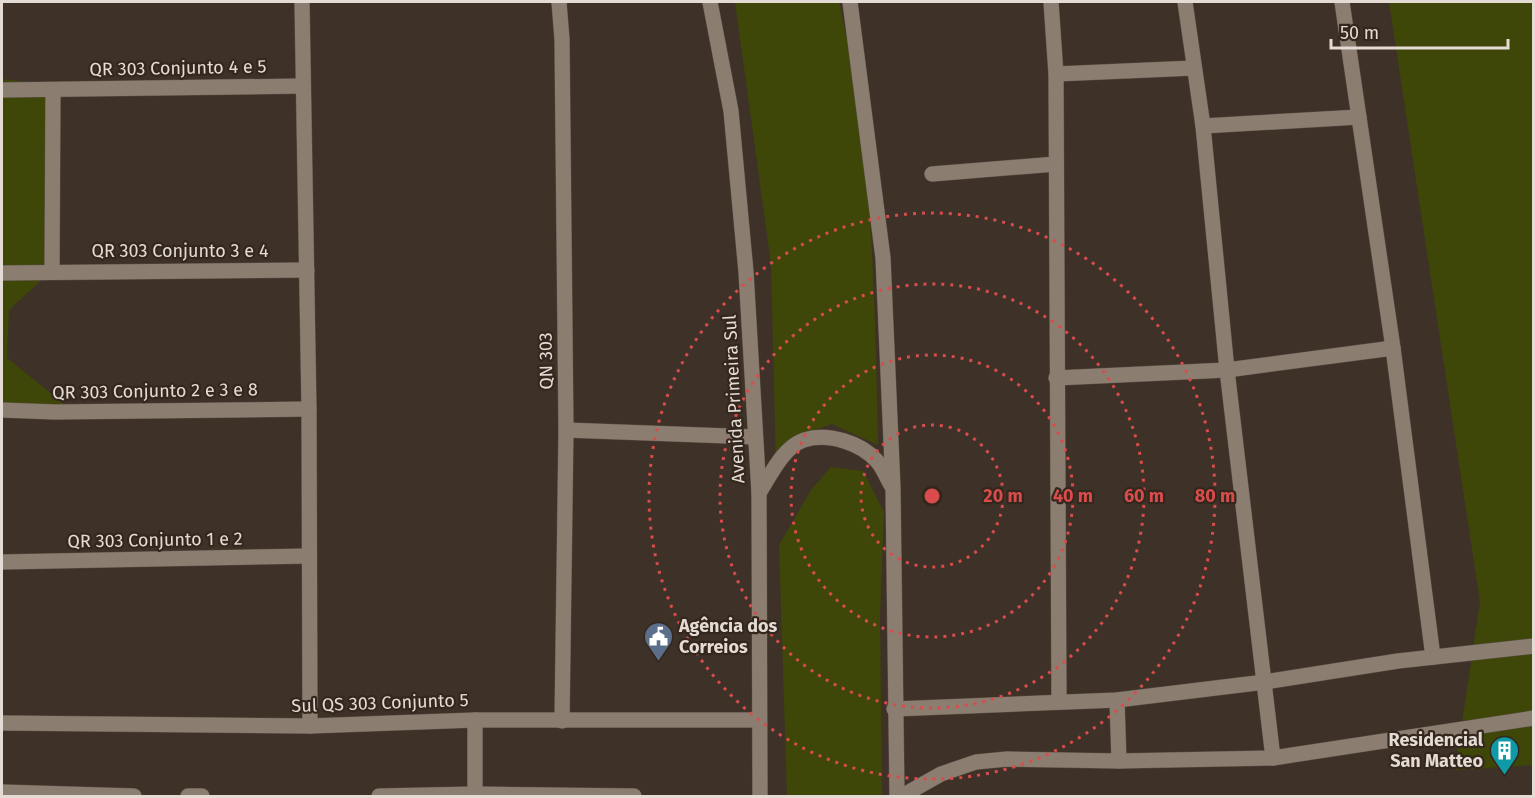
<svg xmlns="http://www.w3.org/2000/svg" width="1535" height="798" viewBox="0 0 1535 798" font-family="'Fira Sans',sans-serif">
  <style>
    .green { fill: #3e4708 }
    .lines { fill: none; stroke-linecap: round; stroke-linejoin: round }
    .street-casing { stroke: #5a4f46; stroke-width: 16 }
    .secondary-casing { stroke: #5a4f46; stroke-width: 16 }
    .street { stroke: #8c7d71; stroke-width: 15 }
    .secondary { stroke: #8c7d71; stroke-width: 15 }
    .ring { fill: none; stroke: #d94c4b; stroke-width: 3; stroke-dasharray: 3 6 }
    .labels { text-anchor: middle; stroke-width: 4.5; stroke-linejoin: round; paint-order: stroke }
    .street-label { font-size: 18px; fill: #e4dbd5; stroke: #34271d }
    .poi-label { font-size: 18px; font-weight: bold; fill: #e4dbd5; stroke: #34271d; text-anchor: start }
    .centre { fill: #d94c4b; stroke: #34271d; stroke-width: 3 }
    .ring-label { font-size: 18px; text-anchor: middle; font-weight: bold; fill: #d94c4b; stroke: #34271d; stroke-width: 4.5; stroke-linejoin: round; paint-order: stroke }
  </style>
  <rect width="100%" height="100%" fill="#3e3127"/>
  <g class="green">
    <path d="M735 2H839C873 146 875 297 878 445L832 424 799 435 776 467 771 264Z"/>
    <polygon points="1389,2 1533,2 1533,765 1455,770 1480,602"/>
    <polygon points="2,79 52,85 53,269 9,310 7,358 73,411 2,415"/>
    <polygon points="831,467 863,471 884,512 880,615 882,796 787,796 779,545 811,490"/>
  </g>
  <g class="lines">
    <defs>
      <g id="street">
        <polyline points="302,2 309,409 310,726"/>
        <polyline points="559,2 562,39 566,430 562,721"/>
        <polyline points="1051,2 1056,74 1059,701"/>
        <polyline points="1185,2 1203,126 1227,370 1273,758"/>
        <polyline points="1342,2 1393,348 1433,657"/>
        <polyline points="1056,74 1194,68"/>
        <polyline points="2,90 303,86"/>
        <polyline points="1203,126 1359,117"/>
        <polyline points="932,174 1056,164"/>
        <polyline points="52,271 53,90"/>
        <polyline points="2,273 307,270"/>
        <polyline points="1056,378 1227,370 1393,348"/>
        <polyline points="2,410 55,412 309,409"/>
        <polyline points="566,430 755,437"/>
        <polyline points="2,562 309,556"/>
        <polyline points="1117,700 1119,761"/>
        <polyline points="894,709 1117,700 1265,682 1398,661 1534,646"/>
        <polyline points="902,796 941,774 976,762 1007,759 1119,761 1273,758 1534,718"/>
      </g>
      <g id="secondary">
        <polyline points="710,2 731,111 746,272 759,493 760,796"/>
        <polyline points="850,2 883,258 893,488 897,796"/>
        <path d="M759 493C770 476 783 447 804 440 828 432 861 443 877 461 883 468 887 478 891 485"/>
        <polyline points="2,723 310,726 475,720 759,720"/>
        <polyline points="2,792 134,796"/>
        <polyline points="475,794 475,720"/>
        <polyline points="188,796 202,796"/>
        <polyline points="379,796 475,794 634,796"/>
      </g>
    </defs>
    <use href="#street" class="street-casing"/>
    <use href="#secondary" class="secondary-casing"/>
    <use href="#street" class="street"/>
    <use href="#secondary" class="secondary"/>
  </g>
  <g class="ring">
    <circle cx="932" cy="496" r="71"/>
    <circle cx="932" cy="496" r="141"/>
    <circle cx="932" cy="496" r="212"/>
    <circle cx="932" cy="496" r="283"/>
  </g>
  <defs>
    <symbol id="civic-pin" viewBox="-11 -11 22 30"><path d="M0 17L-7.5 6A9.5 9.5 0 1 1 7.5 6Z" fill="#5c6f8a" stroke="#34271d"/><path d="M-.6-6.5H3V-4.5H.6V-3L4-1V1h2V6H-6V1h2V-1L-.6-3ZM-1.2 2.5V6h2.4V2.5Z" fill="#fff"/></symbol>
    <symbol id="building-pin" viewBox="-11 -11 22 30"><path d="M0 17L-7.5 6A9.5 9.5 0 1 1 7.5 6Z" fill="#0f9aa8" stroke="#34271d"/><path d="M-4-6H4V6H1V3H-1V6H-4ZM-2.5-4.3h1.7v1.8h-1.7ZM.8-4.3h1.7v1.8H.8ZM-2.5-1h1.7V.8h-1.7ZM.8-1h1.7V.8H.8Z" fill="#fff"/></symbol>
  </defs>
  <g fill-rule="evenodd">
    <use href="#civic-pin" x="642" y="620" width="33" height="45"/>
    <use href="#building-pin" x="1488" y="734" width="33" height="45"/>
  </g>
  <g class="labels">
    <g class="street-label">
      <text transform="translate(178 68) rotate(-1)" y="6">QR 303 Conjunto 4 e 5</text>
      <text x="180" y="257">QR 303 Conjunto 3 e 4</text>
      <text transform="translate(546 361) rotate(-91)" y="6">QN 303</text>
      <text transform="translate(155 391) rotate(-1)" y="6">QR 303 Conjunto 2 e 3 e 8</text>
      <text transform="translate(734 399) rotate(-93)" y="6">Avenida Primeira Sul</text>
      <text transform="translate(155 540) rotate(-1)" y="6">QR 303 Conjunto 1 e 2</text>
      <text transform="translate(380 703) rotate(-2)" y="6">Sul QS 303 Conjunto 5</text>
    </g>
    <g class="poi-label">
      <text x="679" y="632">Agência dos<tspan x="679" dy="21">Correios</tspan></text>
      <text x="1483" y="746" text-anchor="end">Residencial<tspan x="1483" dy="21">San Matteo</tspan></text>
    </g>
  </g>
  <circle cx="932" cy="496" r="9" class="centre"/>
  <g class="ring-label">
    <text x="1003" y="502">20 m</text>
    <text x="1073" y="502">40 m</text>
    <text x="1144" y="502">60 m</text>
    <text x="1215" y="502">80 m</text>
  </g>
  <rect width="1535" height="798" fill="none" stroke="#e4dbd5" stroke-width="6"/>
  <path d="M1331 39v9h177v-9" fill="none" stroke="#e4dbd5" stroke-width="3"/>
  <text x="1340" y="39" font-size="18" fill="#e4dbd5" stroke="#34271d" stroke-width="4.5" paint-order="stroke">50 m</text>
</svg>
